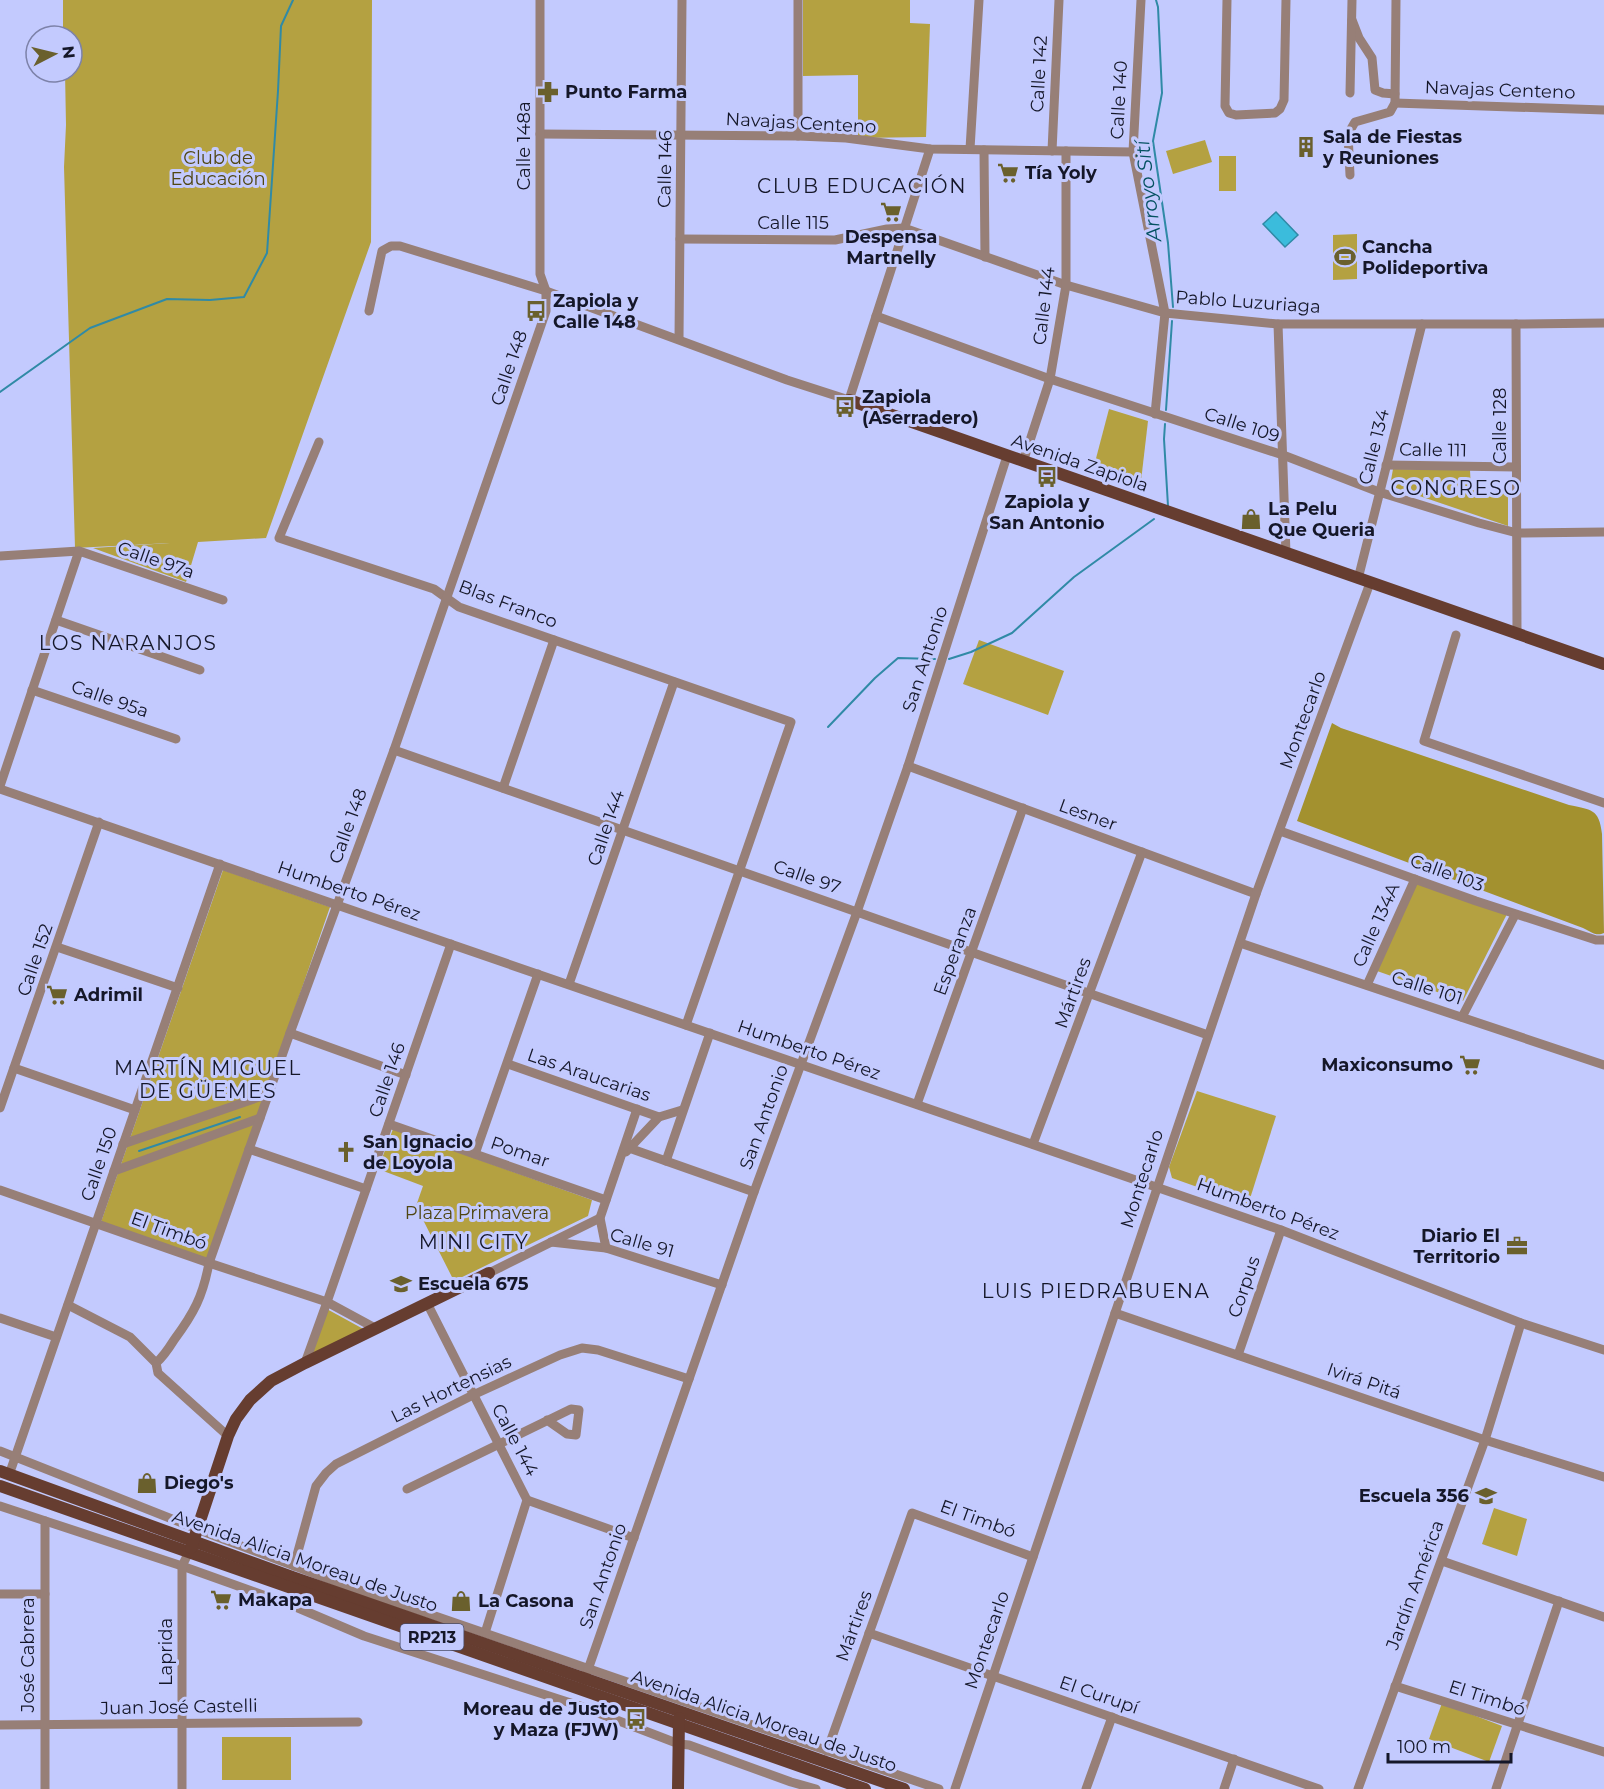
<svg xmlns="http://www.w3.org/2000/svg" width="1604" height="1789" viewBox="0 0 1604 1789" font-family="Montserrat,sans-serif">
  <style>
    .green { fill: #b4a141 }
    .forest { fill: #a3912f }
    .water { fill: #3bbcdc; stroke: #308aa6; stroke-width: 1.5 }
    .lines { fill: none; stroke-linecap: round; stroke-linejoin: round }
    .stream { stroke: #308aa6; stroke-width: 2 }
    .minor { stroke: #977f77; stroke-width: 9 }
    .major { stroke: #663d30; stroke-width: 12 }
    .labels { text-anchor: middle; stroke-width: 6; stroke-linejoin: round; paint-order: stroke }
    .shield { fill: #c3cafe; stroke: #494d69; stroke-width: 1.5 }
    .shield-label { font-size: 16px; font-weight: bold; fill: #151729 }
    .street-label { font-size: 18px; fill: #151729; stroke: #c3cafe }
    .poi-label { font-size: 18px; font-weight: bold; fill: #151729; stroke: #c3cafe; text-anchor: start }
    .park-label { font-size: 18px; fill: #504612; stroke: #c3cafe }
    .neighbourhood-label { font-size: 20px; letter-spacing: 1.5px; fill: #151729; stroke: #c3cafe }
    .water-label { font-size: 20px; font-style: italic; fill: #045161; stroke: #c3cafe }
  </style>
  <rect width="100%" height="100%" fill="#c3cafe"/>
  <g class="green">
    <polygon points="63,0 372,0 371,242 266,538 198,542 186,582 93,548 170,543 75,548 64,167 66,125 65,72 72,72 72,36 63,36"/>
    <polygon points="803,0 910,0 910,23 930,24 926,137 858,138 858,75 803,76"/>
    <polygon points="1205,140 1212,162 1173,174 1166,151"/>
    <rect x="1219" y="156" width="17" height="35"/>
    <polygon points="1357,234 1357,279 1333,280 1333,235"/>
    <polygon points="1109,409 1148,421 1141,481 1094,466"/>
    <polygon points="1393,469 1470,470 1471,490 1508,492 1508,526 1390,486"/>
    <polygon points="979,640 1064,671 1048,715 963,684"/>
    <polygon points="223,870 330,907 208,1260 101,1222"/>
    <polygon points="1414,877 1508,912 1463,1001 1377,971"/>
    <polygon points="1197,1091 1276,1116 1248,1205 1172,1178 1169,1167"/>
    <polygon points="393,1129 592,1200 588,1216 454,1281 416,1206 423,1186 378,1169"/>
    <polygon points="325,1308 367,1331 308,1359"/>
    <polygon points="1494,1508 1527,1519 1517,1556 1482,1544"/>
    <polygon points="1442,1703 1502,1726 1489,1762 1429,1739"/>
    <rect x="222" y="1737" width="69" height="43"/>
  </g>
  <path class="forest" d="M1332 723 1341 728 1569 805C1591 810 1599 808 1602 834L1604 933C1596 937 1590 931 1583 928L1297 821Z"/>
  <polygon class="water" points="1276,212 1298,235 1285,247 1263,224"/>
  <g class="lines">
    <g class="stream">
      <polyline points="1156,0 1158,7 1162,93 1153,141 1168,243 1173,307"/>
      <polyline points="0,392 90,328 167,299 210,300 244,297 267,253 278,91 281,26 293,0"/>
      <polyline points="1166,410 1172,321"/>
      <polyline points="1165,424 1164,439 1168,506"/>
      <polyline points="949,659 971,652 1012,633 1074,577 1154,519"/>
      <polyline points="828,727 875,678 898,658 935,659"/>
      <polyline points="139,1151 240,1117"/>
    </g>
    <g class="minor">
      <polyline points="798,0 798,136"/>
      <polyline points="1141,0 1133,152 1165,313 1155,414"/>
      <polyline points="1227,0 1225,106 1229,113 1236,115 1275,113 1280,109 1284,100 1286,0"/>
      <polyline points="1352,20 1359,38 1372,58 1375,90 1383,93 1395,94"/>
      <polyline points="1350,93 1352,0"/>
      <polyline points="1395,103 1604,110"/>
      <polyline points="540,134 798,136 846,138 930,149 1133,152"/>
      <polyline points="970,149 979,0"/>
      <polyline points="984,150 985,257"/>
      <polyline points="1052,151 1059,0"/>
      <polyline points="1350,175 1348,134 1355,122 1390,112 1395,103 1396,0"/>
      <polyline points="680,239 835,240 887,229 904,228 1066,285 1165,313 1278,324 1516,324 1604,323"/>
      <polyline points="369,311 382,251 391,246 400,246 546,291 787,380 849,400 930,149"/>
      <polyline points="876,316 1050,379 1283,455 1379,492 1479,523 1517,533 1604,532"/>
      <polyline points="1278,324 1286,554"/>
      <polyline points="1516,324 1517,635"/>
      <polyline points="679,339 682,0"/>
      <polyline points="319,442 279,538 434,589 459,607 791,722 686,1025"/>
      <polyline points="1023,462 1050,379 1066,285 1066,151"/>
      <polyline points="1386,465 1516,467"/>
      <polyline points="0,556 79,551 223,600"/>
      <polyline points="1358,579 1422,324"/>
      <polyline points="56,620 200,670"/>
      <polyline points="1456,635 1424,741 1604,803"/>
      <polyline points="32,690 176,739"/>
      <polyline points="394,750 1208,1035"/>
      <polyline points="908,766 1256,894"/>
      <polyline points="0,786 79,551"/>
      <polyline points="503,788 554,640"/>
      <polyline points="0,789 1281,1230 1521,1323 1604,1350"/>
      <polyline points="1280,831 1476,901 1596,940 1604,940"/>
      <polyline points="1240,943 1604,1065"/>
      <polyline points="57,947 178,988"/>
      <polyline points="569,984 674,682"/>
      <polyline points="1367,985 1415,879"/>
      <polyline points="1462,1017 1515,915"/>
      <polyline points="290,1033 406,1075"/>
      <polyline points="508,1064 659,1117"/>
      <polyline points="14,1068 135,1110"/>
      <polyline points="917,1104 1023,808"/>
      <polyline points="0,1108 99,822"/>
      <polyline points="389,1124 606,1200"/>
      <polyline points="123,1144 268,1094"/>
      <polyline points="1033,1144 1142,852"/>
      <polyline points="629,1148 754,1192"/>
      <polyline points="249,1149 366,1189"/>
      <polyline points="626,1152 659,1117 682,1110"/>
      <polyline points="475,1154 538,974"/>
      <polyline points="666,1161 710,1033"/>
      <polyline points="114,1171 260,1118"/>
      <polyline points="0,1190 209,1263 327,1302 375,1328"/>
      <polyline points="551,1242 606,1248 722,1285"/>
      <polyline points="606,1248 600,1218 637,1109"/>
      <polyline points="489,1273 600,1218"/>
      <polyline points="427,1303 527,1500 485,1633"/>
      <polyline points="68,1305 130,1337 156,1363 158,1373 228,1436"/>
      <polyline points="1115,1313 1485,1440 1604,1477"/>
      <polyline points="0,1318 56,1337"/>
      <polyline points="1238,1355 1281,1230"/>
      <path d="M156 1363C163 1357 169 1348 174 1340 194 1313 203 1296 209 1263L290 1033 394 750 546 311V291L540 274V0"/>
      <polyline points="305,1363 327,1302 451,944"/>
      <polyline points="0,1451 215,1536 342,1584 939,1789"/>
      <polyline points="9,1475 220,864"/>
      <polyline points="407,1489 571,1409 579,1410 576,1435 567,1434 547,1420"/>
      <polyline points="527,1500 634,1538"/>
      <polyline points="0,1506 182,1566 291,1605 364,1636 580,1706 679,1744 689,1745 791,1782 816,1789"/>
      <polyline points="1442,1561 1604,1617"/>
      <polyline points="294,1566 316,1486 326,1473 336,1464 473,1395 560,1355 582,1348 598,1350 689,1379"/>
      <polyline points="0,1594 45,1594"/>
      <polyline points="869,1633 1319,1789"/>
      <polyline points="583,1684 754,1192 857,912 908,766 1007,456"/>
      <polyline points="1395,1686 1604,1752"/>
      <polyline points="0,1725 358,1722"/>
      <polyline points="827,1751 912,1513 1033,1557"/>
      <polyline points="45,1789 45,1521"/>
      <polyline points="182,1789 182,1566 189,1552"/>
      <polyline points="955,1789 1256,894 1370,583"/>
      <polyline points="1086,1789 1112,1717"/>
      <polyline points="1224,1789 1234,1759"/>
      <polyline points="1358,1789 1485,1440 1521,1323"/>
      <polyline points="1496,1789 1559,1601"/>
    </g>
    <g class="major">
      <polyline points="849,400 1604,664"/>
      <polyline points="0,1471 292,1577 904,1789"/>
      <polyline points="0,1486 865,1789"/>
      <polyline points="191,1548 228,1436 236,1419 250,1400 271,1381 305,1363 489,1273"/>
      <polyline points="678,1789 679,1718"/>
    </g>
  </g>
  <defs>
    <symbol id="pharmacy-bare" viewBox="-9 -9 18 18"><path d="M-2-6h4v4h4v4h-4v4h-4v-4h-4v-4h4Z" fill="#6a602d" stroke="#c3cafe" stroke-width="2.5" paint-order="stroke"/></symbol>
    <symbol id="building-bare" viewBox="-9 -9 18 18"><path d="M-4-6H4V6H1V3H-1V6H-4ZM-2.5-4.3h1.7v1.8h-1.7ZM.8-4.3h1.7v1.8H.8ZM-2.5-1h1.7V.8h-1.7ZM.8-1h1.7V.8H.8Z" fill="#6a602d" stroke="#c3cafe" stroke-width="2.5" paint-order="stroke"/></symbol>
    <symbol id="supermarket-bare" viewBox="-9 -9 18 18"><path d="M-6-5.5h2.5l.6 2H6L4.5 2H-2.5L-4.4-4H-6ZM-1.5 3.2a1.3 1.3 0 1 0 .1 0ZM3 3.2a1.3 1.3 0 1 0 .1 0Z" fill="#6a602d" stroke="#c3cafe" stroke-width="2.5" paint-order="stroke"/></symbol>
    <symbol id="stadium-bare" viewBox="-9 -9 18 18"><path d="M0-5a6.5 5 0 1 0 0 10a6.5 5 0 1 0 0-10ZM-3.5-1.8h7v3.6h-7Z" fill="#6a602d" stroke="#c3cafe" stroke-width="2.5" paint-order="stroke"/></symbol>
    <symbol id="bus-bare" viewBox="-9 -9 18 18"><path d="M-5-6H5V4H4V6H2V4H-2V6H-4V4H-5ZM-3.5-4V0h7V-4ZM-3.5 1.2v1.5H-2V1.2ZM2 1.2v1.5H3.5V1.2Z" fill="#6a602d" stroke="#c3cafe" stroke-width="2.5" paint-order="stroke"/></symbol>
    <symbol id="shop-bare" viewBox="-9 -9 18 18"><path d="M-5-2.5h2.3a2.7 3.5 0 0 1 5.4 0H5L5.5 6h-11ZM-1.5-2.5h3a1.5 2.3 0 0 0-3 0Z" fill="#6a602d" stroke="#c3cafe" stroke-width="2.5" paint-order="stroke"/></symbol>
    <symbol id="church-bare" viewBox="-9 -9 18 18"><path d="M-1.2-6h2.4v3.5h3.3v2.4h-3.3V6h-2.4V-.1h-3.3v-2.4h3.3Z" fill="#6a602d" stroke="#c3cafe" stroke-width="2.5" paint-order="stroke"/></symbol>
    <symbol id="office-bare" viewBox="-9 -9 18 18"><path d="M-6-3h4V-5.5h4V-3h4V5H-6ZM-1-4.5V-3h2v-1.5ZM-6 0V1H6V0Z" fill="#6a602d" stroke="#c3cafe" stroke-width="2.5" paint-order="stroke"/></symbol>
    <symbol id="school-bare" viewBox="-9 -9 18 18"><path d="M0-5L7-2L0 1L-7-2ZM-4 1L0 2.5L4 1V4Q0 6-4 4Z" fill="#6a602d" stroke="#c3cafe" stroke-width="2.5" paint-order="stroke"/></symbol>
  </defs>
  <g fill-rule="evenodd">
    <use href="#pharmacy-bare" x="533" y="77" width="30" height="30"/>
    <use href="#building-bare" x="1291" y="132" width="30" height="30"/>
    <use href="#supermarket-bare" x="993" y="158" width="30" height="30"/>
    <use href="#supermarket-bare" x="876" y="197" width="30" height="30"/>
    <use href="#stadium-bare" x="1330" y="242" width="30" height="30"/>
    <use href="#bus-bare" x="521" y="296" width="30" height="30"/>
    <use href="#bus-bare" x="830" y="392" width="30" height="30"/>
    <use href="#bus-bare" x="1032" y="462" width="30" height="30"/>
    <use href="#shop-bare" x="1236" y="504" width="30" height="30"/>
    <use href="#supermarket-bare" x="42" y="980" width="30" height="30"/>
    <use href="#supermarket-bare" x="1455" y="1050" width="30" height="30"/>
    <use href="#church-bare" x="331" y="1137" width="30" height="30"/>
    <use href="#office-bare" x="1502" y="1231" width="30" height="30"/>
    <use href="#school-bare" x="386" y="1269" width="30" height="30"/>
    <use href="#shop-bare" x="132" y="1468" width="30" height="30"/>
    <use href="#school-bare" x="1471" y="1481" width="30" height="30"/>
    <use href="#supermarket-bare" x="206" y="1585" width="30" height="30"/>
    <use href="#shop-bare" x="446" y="1586" width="30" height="30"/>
    <use href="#bus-bare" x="621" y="1704" width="30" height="30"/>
  </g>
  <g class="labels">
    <rect class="shield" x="400.5" y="1624" width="63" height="26" rx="4.5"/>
    <g class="shield-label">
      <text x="432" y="1643">RP213</text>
    </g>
    <g class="street-label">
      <text transform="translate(1039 74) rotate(-87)" y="6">Calle 142</text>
      <text transform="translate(1500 90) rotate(2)" y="6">Navajas Centeno</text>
      <text transform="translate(1119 100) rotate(-87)" y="6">Calle 140</text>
      <text transform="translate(801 123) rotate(3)" y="6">Navajas Centeno</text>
      <text transform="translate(524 146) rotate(-90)" y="6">Calle 148a</text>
      <text transform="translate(665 169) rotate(-89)" y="6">Calle 146</text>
      <text x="793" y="229">Calle 115</text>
      <text transform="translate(1248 302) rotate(4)" y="6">Pablo Luzuriaga</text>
      <text transform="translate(1044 306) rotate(-83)" y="6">Calle 144</text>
      <text transform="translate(509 368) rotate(-71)" y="6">Calle 148</text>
      <text transform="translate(1242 425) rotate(18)" y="6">Calle 109</text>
      <text transform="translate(1500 426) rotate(-90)" y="6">Calle 128</text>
      <text transform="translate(1374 447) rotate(-76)" y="6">Calle 134</text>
      <text transform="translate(1433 450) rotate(1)" y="6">Calle 111</text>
      <text transform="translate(1080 463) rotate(19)" y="6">Avenida Zapiola</text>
      <text transform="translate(156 560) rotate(19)" y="6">Calle 97a</text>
      <text transform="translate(508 604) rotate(21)" y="6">Blas Franco</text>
      <text transform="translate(925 659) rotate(-72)" y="6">San Antonio</text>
      <text transform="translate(110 699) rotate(19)" y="6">Calle 95a</text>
      <text transform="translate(1303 720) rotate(-70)" y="6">Montecarlo</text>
      <text transform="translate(1088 815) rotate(20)" y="6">Lesner</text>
      <text transform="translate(348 826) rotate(-70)" y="6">Calle 148</text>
      <text transform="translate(606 828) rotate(-71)" y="6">Calle 144</text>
      <text transform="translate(1447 873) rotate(20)" y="6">Calle 103</text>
      <text transform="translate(807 877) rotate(19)" y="6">Calle 97</text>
      <text transform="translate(349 891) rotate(19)" y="6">Humberto Pérez</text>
      <text transform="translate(1376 925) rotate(-66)" y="6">Calle 134A</text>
      <text transform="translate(955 951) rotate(-70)" y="6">Esperanza</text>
      <text transform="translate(35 960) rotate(-71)" y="6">Calle 152</text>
      <text transform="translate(1427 988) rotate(18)" y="6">Calle 101</text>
      <text transform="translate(1073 993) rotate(-70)" y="6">Mártires</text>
      <text transform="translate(809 1050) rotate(19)" y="6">Humberto Pérez</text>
      <text transform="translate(589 1075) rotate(19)" y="6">Las Araucarias</text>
      <text transform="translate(387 1080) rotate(-71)" y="6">Calle 146</text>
      <text transform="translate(764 1117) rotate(-70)" y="6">San Antonio</text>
      <text transform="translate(520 1152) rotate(19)" y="6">Pomar</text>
      <text transform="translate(99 1164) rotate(-71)" y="6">Calle 150</text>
      <text transform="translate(1142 1179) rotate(-72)" y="6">Montecarlo</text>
      <text transform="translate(1268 1209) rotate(20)" y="6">Humberto Pérez</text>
      <text transform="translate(169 1231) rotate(20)" y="6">El Timbó</text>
      <text transform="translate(642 1243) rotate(16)" y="6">Calle 91</text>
      <text transform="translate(1244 1287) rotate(-71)" y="6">Corpus</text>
      <text transform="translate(1364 1381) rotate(19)" y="6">Ivirá Pitá</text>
      <text transform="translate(451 1389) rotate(-26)" y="6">Las Hortensias</text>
      <text transform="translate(515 1440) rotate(62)" y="6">Calle 144</text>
      <text transform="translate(978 1519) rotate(20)" y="6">El Timbó</text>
      <text transform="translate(305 1561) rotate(19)" y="6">Avenida Alicia Moreau de Justo</text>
      <text transform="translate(603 1576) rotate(-71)" y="6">San Antonio</text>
      <text transform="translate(1415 1585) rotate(-70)" y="6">Jardín América</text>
      <text transform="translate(854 1626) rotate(-70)" y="6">Mártires</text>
      <text transform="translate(987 1640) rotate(-71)" y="6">Montecarlo</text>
      <text transform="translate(166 1652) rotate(-90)" y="6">Laprida</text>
      <text transform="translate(28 1655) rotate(-90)" y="6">José Cabrera</text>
      <text transform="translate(1099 1695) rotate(19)" y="6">El Curupí</text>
      <text transform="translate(1487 1698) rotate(18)" y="6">El Timbó</text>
      <text transform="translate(179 1707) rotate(-1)" y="6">Juan José Castelli</text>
      <text transform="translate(764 1721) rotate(19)" y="6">Avenida Alicia Moreau de Justo</text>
    </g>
    <g class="poi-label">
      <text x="565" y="98">Punto Farma</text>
      <text x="1323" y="143">Sala de Fiestas<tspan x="1323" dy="21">y Reuniones</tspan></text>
      <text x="1025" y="179">Tía Yoly</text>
      <text x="891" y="243" text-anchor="middle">Despensa<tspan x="891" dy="21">Martnelly</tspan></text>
      <text x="1362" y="253">Cancha<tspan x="1362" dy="21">Polideportiva</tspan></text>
      <text x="553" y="307">Zapiola y<tspan x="553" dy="21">Calle 148</tspan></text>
      <text x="862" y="403">Zapiola<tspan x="862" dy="21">(Aserradero)</tspan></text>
      <text x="1047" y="508" text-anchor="middle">Zapiola y<tspan x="1047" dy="21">San Antonio</tspan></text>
      <text x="1268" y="515">La Pelu<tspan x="1268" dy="21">Que Queria</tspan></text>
      <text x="74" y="1001">Adrimil</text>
      <text x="1453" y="1071" text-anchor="end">Maxiconsumo</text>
      <text x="363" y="1148">San Ignacio<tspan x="363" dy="21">de Loyola</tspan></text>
      <text x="1500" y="1242" text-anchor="end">Diario El<tspan x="1500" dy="21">Territorio</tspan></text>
      <text x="418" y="1290">Escuela 675</text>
      <text x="164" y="1489">Diego's</text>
      <text x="1469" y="1502" text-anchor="end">Escuela 356</text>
      <text x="238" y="1606">Makapa</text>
      <text x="478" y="1607">La Casona</text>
      <text x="619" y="1715" text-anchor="end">Moreau de Justo<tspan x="619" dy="21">y Maza (FJW)</tspan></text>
    </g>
    <g class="park-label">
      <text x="218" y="164">Club de<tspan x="218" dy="21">Educación</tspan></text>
      <text x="477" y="1219">Plaza Primavera</text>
    </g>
    <g class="neighbourhood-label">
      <text x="862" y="193">CLUB EDUCACIÓN</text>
      <text x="1456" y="495">CONGRESO</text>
      <text x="128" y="650">LOS NARANJOS</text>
      <text x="208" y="1075">MARTÍN MIGUEL<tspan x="208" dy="23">DE GÜEMES</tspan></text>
      <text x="474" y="1249">MINI CITY</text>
      <text x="1096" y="1298">LUIS PIEDRABUENA</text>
    </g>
    <g class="water-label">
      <text transform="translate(1148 191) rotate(-97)" y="7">Arroyo Sití</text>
    </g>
  </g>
  <g transform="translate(54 54) rotate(83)"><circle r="28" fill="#c3cafe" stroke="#7d82a9" stroke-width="1.5"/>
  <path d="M0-4.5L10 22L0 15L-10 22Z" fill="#6a602d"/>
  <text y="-9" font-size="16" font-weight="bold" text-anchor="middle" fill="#151729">N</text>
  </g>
  <path d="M1388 1753v9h123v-9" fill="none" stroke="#151729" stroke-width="3"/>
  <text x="1397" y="1753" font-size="18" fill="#151729" stroke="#c3cafe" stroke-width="4.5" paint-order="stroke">100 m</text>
</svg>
